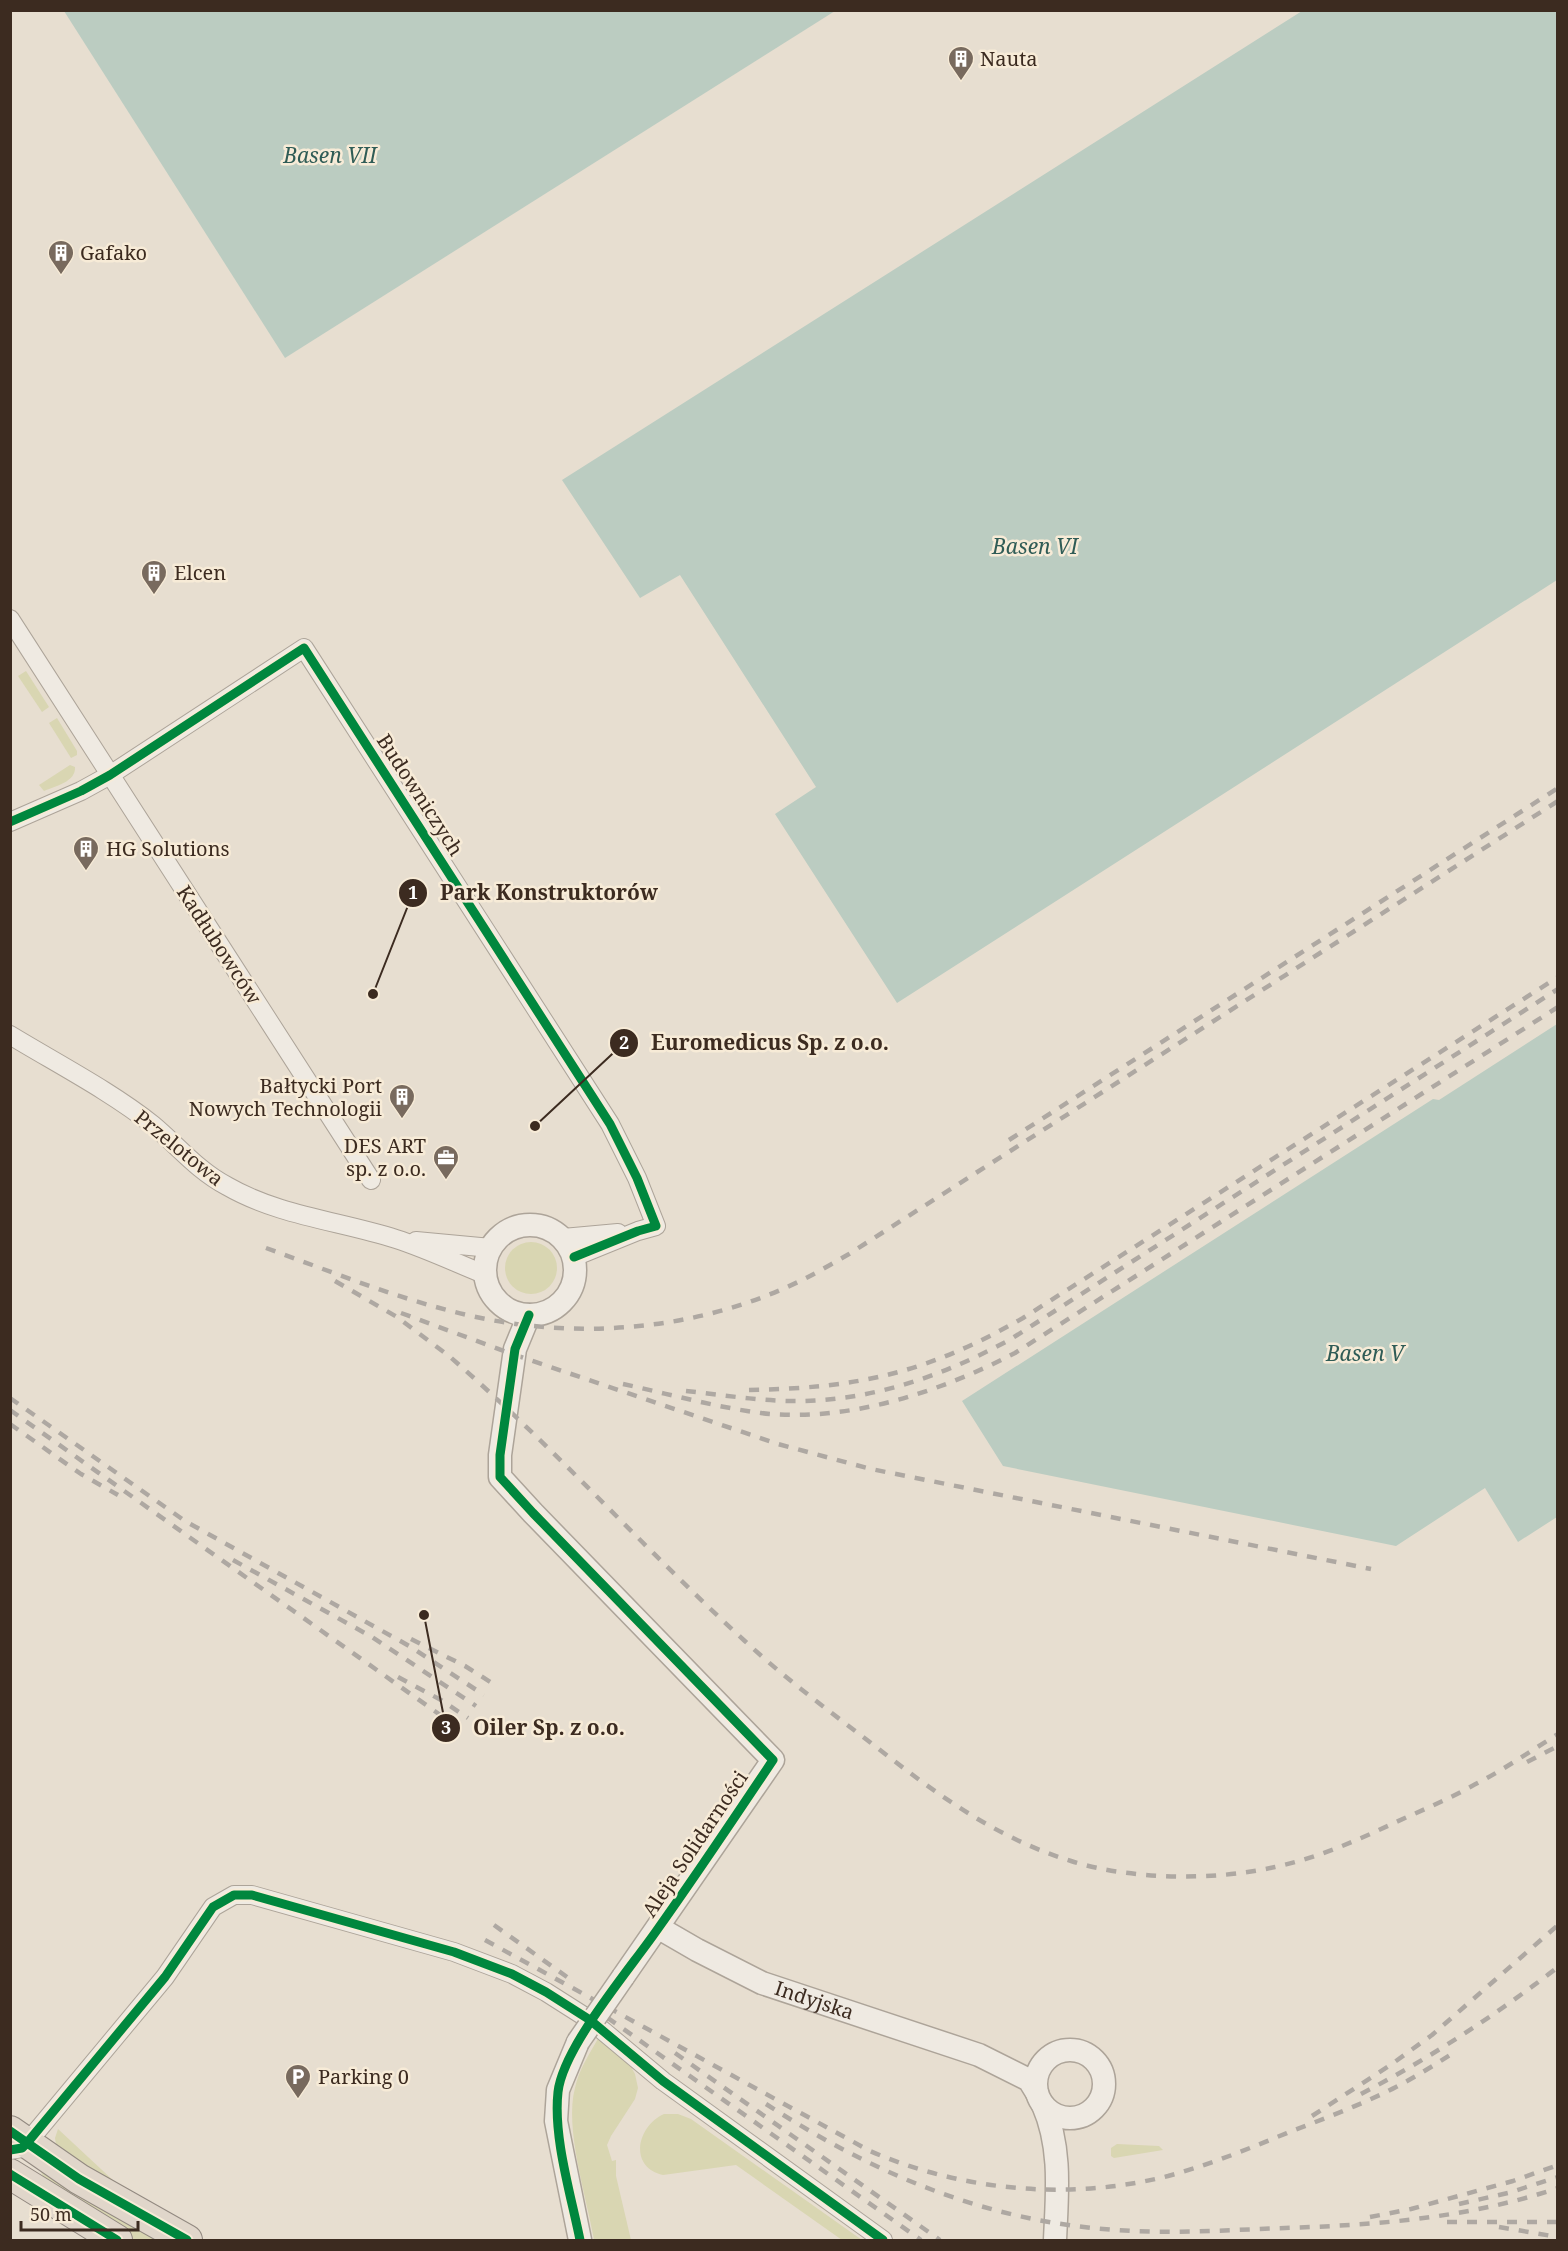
<svg xmlns="http://www.w3.org/2000/svg" width="1568" height="2251" viewBox="0 0 1568 2251" font-family="'Noto Serif',serif">
  <style>
    .green { fill: #d9d6b2 }
    .water { fill: #bbccc1 }
    .lines { fill: none; stroke-linecap: round; stroke-linejoin: round }
    .minor-casing { stroke: #ada499; stroke-width: 20 }
    .tertiary-casing { stroke: #ada499; stroke-width: 25 }
    .trunk-casing { stroke: #928980; stroke-width: 32 }
    .minor { stroke: #efeae2; stroke-width: 18 }
    .tertiary { stroke: #efeae2; stroke-width: 22 }
    .trunk { stroke: #e0d6ca; stroke-width: 30 }
    .rail { stroke: #aea8a2; stroke-width: 4.5; stroke-dasharray: 10 10; stroke-linecap: butt }
    .tertiary-bridge-casing { stroke: #ada499; stroke-width: 25; stroke-linecap: butt }
    .tertiary-bridge { stroke: #efeae2; stroke-width: 22 }
    .cycleway-casing { stroke: #f7ebd7; stroke-width: 13 }
    .cycleway { stroke: #00873e; stroke-width: 9 }
    .labels { text-anchor: middle; stroke-width: 5; stroke-linejoin: round; paint-order: stroke }
    .poi-label { font-size: 20px; fill: #3c2b20; stroke: #f7ebd7; text-anchor: start }
    .street-label { font-size: 20px; fill: #3c2b20; stroke: #f7ebd7 }
    .water-label { font-size: 21px; font-style: italic; fill: #2f5c56; stroke: #f7ebd7 }
    .leader { fill: none; stroke: #3c2b20; stroke-width: 2 }
    .callout-dot { fill: #3c2b20; stroke: #f7ebd7; stroke-width: 2 }
    .mark-label { font-size: 18px; text-anchor: middle; font-weight: bold; fill: #fff }
    .callout-label { font-size: 21px; text-anchor: middle; font-weight: bold; fill: #3c2b20; stroke: #f7ebd7; stroke-width: 5; stroke-linejoin: round; paint-order: stroke }
  </style>
  <rect width="100%" height="100%" fill="#e7ded0"/>
  <g class="green">
    <polygon points="26,671 49,707 42,712 18,676"/>
    <polygon points="57,718 77,751 77,755 71,758 49,723"/>
    <path d="M70 765 75 767C76 782 55 786 44 791L39 785Z"/>
    <circle cx="531" cy="1268" r="26"/>
    <path d="M599 2037 630 2065 635 2074 638 2088 635 2099 611 2136 607 2145 612 2161 616 2160V2176L631 2240H594C587 2198 564 2128 575 2088 579 2069 590 2053 599 2037Z"/>
    <path d="M664 2114H678L691 2119 862 2240H842L736 2165 663 2175C628 2167 637 2126 664 2114Z"/>
    <polygon points="58,2129 132,2198 56,2145 55,2138"/>
    <polygon points="1117,2144 1159,2146 1163,2150 1114,2158 1111,2156 1111,2148"/>
    <polygon points="39,2168 168,2240 135,2240 45,2180"/>
  </g>
  <g class="water">
    <polygon points="64,11 835,11 285,358"/>
    <polygon points="1302,11 1557,11 1557,580 897,1003 775,814 816,787 680,575 640,598 562,480"/>
    <polygon points="1557,1024 1557,1517 1518,1542 1485,1488 1396,1546 1003,1466 962,1401 1433,1099 1439,1100"/>
  </g>
  <g class="lines">
    <defs>
      <g id="minor">
        <polyline points="10,619 371,1180"/>
        <polyline points="10,822 81,791 110,775 304,648 610,1124 637,1178 656,1226 638,1231 574,1257"/>
        <path d="M10 1035C56 1063 112 1092 153 1125 178 1146 198 1171 227 1186 279 1216 340 1221 396 1239 427 1249 456 1263 486 1275"/>
        <polyline points="563,1238 618,1233"/>
        <polyline points="416,1241 491,1248"/>
        <polyline points="10,2150 22,2148 27,2143 165,1977 213,1907 234,1895 252,1895 454,1952 512,1974 546,1992 590,2020 663,2081 883,2240"/>
      </g>
      <g id="tertiary">
        <circle cx="530" cy="1270" r="45"/>
        <polyline points="529,1315 515,1349 500,1455 500,1477 533,1513 773,1760 623,1977"/>
        <path id="s1" d="M659 1928 697 1950 762 1983 979 2055 1029 2080 1037 2093"/>
        <polyline points="578,2042 558,2090 556,2121 580,2240"/>
        <circle cx="1070" cy="2084" r="34"/>
        <path d="M1043 2105C1062 2148 1057 2194 1055 2240"/>
      </g>
      <g id="trunk">
        <polyline points="10,2131 79,2179 187,2240"/>
        <polyline points="10,2174 117,2240"/>
      </g>
    </defs>
    <use href="#minor" class="minor-casing"/>
    <use href="#tertiary" class="tertiary-casing"/>
    <use href="#trunk" class="trunk-casing"/>
    <use href="#minor" class="minor"/>
    <use href="#tertiary" class="tertiary"/>
    <use href="#trunk" class="trunk"/>
    <g class="rail">
      <polyline points="1009,1140 1558,788"/>
      <path d="M266 1248C327 1270 388 1295 451 1311 567 1342 698 1333 806 1278 820 1271 835 1262 849 1254L1558 801"/>
      <path d="M335 1281 397 1317 449 1356C553 1446 645 1550 747 1643 786 1679 829 1711 871 1743 934 1792 993 1837 1071 1861 1131 1880 1214 1881 1275 1867 1317 1858 1356 1841 1394 1823 1420 1811 1447 1800 1472 1786 1502 1771 1529 1752 1558 1734"/>
      <polyline points="401,1313 515,1355 778,1444 871,1469 1371,1569"/>
      <path d="M623 1384C669 1394 715 1407 761 1413 847 1423 940 1392 1015 1353L1558 1007"/>
      <path d="M749 1390C859 1388 927 1373 1023 1318L1558 977"/>
      <path d="M686 1391C724 1395 765 1402 804 1401 878 1399 947 1374 1011 1339L1558 989"/>
      <polyline points="10,1398 185,1521 411,1647 484,1695"/>
      <polyline points="10,1410 460,1729"/>
      <polyline points="10,1424 81,1474 118,1495"/>
      <polyline points="233,1560 372,1637 476,1706"/>
      <polyline points="411,1639 465,1666 492,1683"/>
      <polyline points="398,1677 441,1700 468,1718"/>
      <polyline points="1527,1762 1558,1746"/>
      <polyline points="494,1925 567,1977"/>
      <path d="M485 1940 870 2151C962 2191 1070 2201 1168 2176 1209 2165 1248 2149 1287 2133 1323 2119 1361 2105 1396 2087 1415 2077 1433 2066 1450 2055"/>
      <polyline points="591,2006 921,2240"/>
      <polyline points="675,2053 940,2240"/>
      <path d="M1361 2094C1430 2058 1496 2015 1558 1967"/>
      <path d="M766 2104C874 2174 987 2222 1117 2230 1172 2234 1229 2230 1285 2228 1378 2225 1469 2218 1558 2188"/>
      <polyline points="1312,2116 1389,2066 1432,2035 1558,1925"/>
      <polyline points="1459,2204 1508,2193 1558,2177"/>
      <polyline points="1370,2217 1411,2209 1513,2181 1558,2165"/>
      <polyline points="1447,2222 1558,2222"/>
      <polyline points="1499,2227 1558,2237"/>
    </g>
    <defs>
      <polyline id="tertiary-bridge" points="578,2042 623,1977"/>
    </defs>
    <use href="#tertiary-bridge" class="tertiary-bridge-casing"/>
    <use href="#tertiary-bridge" class="tertiary-bridge"/>
    <defs>
      <g id="cycleway">
        <polyline points="10,822 81,791 110,775 304,648 610,1124 637,1178 656,1226 638,1231 574,1257"/>
        <path d="M529 1315 515 1349 500 1455V1477L533 1513 773 1760C735 1817 697 1874 657 1930 630 1969 563 2047 558 2092 553 2137 571 2195 580 2240"/>
        <polyline points="10,2131 79,2179 187,2240"/>
        <polyline points="10,2150 22,2148 27,2143 165,1977 213,1907 234,1895 252,1895 454,1952 512,1974 546,1992 590,2020 663,2081 883,2240"/>
        <polyline points="10,2174 117,2240"/>
      </g>
    </defs>
    <use href="#cycleway" class="cycleway-casing"/>
    <use href="#cycleway" class="cycleway"/>
  </g>
  <defs>
    <symbol id="building-pin" viewBox="-11 -11 22 30"><path d="M0 17L-7.5 6A9.5 9.5 0 1 1 7.5 6Z" fill="#786a5e" stroke="#f7ebd7"/><path d="M-4-6H4V6H1V3H-1V6H-4ZM-2.5-4.3h1.7v1.8h-1.7ZM.8-4.3h1.7v1.8H.8ZM-2.5-1h1.7V.8h-1.7ZM.8-1h1.7V.8H.8Z" fill="#fff"/></symbol>
    <symbol id="office-pin" viewBox="-11 -11 22 30"><path d="M0 17L-7.5 6A9.5 9.5 0 1 1 7.5 6Z" fill="#786a5e" stroke="#f7ebd7"/><path d="M-6-3h4V-5.5h4V-3h4V5H-6ZM-1-4.5V-3h2v-1.5ZM-6 0V1H6V0Z" fill="#fff"/></symbol>
    <symbol id="parking-pin" viewBox="-11 -11 22 30"><path d="M0 17L-7.5 6A9.5 9.5 0 1 1 7.5 6Z" fill="#786a5e" stroke="#f7ebd7"/><path d="M-3.5-5.5H1a3.5 3.5 0 0 1 0 7H-1V5.5H-3.5ZM-1-3.4V-.6H.8a1.4 1.4 0 0 0 0-2.8Z" fill="#fff"/></symbol>
  </defs>
  <g fill-rule="evenodd">
    <use href="#building-pin" x="946" y="44" width="30" height="40"/>
    <use href="#building-pin" x="46" y="238" width="30" height="40"/>
    <use href="#building-pin" x="139" y="558" width="30" height="40"/>
    <use href="#building-pin" x="71" y="834" width="30" height="40"/>
    <use href="#building-pin" x="387" y="1082" width="30" height="40"/>
    <use href="#office-pin" x="431" y="1143" width="30" height="40"/>
    <use href="#parking-pin" x="283" y="2062" width="30" height="40"/>
  </g>
  <g class="labels">
    <g class="poi-label">
      <text x="980" y="66">Nauta</text>
      <text x="80" y="260">Gafako</text>
      <text x="174" y="580">Elcen</text>
      <text x="106" y="856">HG Solutions</text>
      <text x="382" y="1093" text-anchor="end">Bałtycki Port<tspan x="382" dy="23">Nowych Technologii</tspan></text>
      <text x="426" y="1153" text-anchor="end">DES ART<tspan x="426" dy="23">sp. z o.o.</tspan></text>
      <text x="318" y="2084">Parking 0</text>
    </g>
    <g class="street-label">
      <text transform="translate(420 795) rotate(57)" y="7">Budowniczych</text>
      <text transform="translate(219 945) rotate(57)" y="7">Kadłubowców</text>
      <text transform="translate(179 1148) rotate(39)" y="7">Przelotowa</text>
      <text transform="translate(695 1844) rotate(-56)" y="7">Aleja Solidarności</text>
      <text dy="7" stroke="none"><textPath href="#s1" startOffset="172">Indyjska</textPath></text>
    </g>
    <g class="water-label">
      <text x="330" y="163">Basen VII</text>
      <text x="1035" y="554">Basen VI</text>
      <text x="1365" y="1361">Basen V</text>
    </g>
  </g>
  <path class="leader" d="M373 994L413 893M535 1126L624 1043M424 1615L446 1728"/>
  <g class="callout-dot">
    <circle cx="373" cy="994" r="6"/>
    <circle cx="535" cy="1126" r="6"/>
    <circle cx="424" cy="1615" r="6"/>
    <circle cx="413" cy="893" r="15"/>
    <circle cx="624" cy="1043" r="15"/>
    <circle cx="446" cy="1728" r="15"/>
  </g>
  <g class="mark-label">
    <text x="413" y="899">1</text>
    <text x="624" y="1049">2</text>
    <text x="446" y="1734">3</text>
  </g>
  <g class="callout-label">
    <text x="549" y="900">Park Konstruktorów</text>
    <text x="770" y="1050">Euromedicus Sp. z o.o.</text>
    <text x="549" y="1735">Oiler Sp. z o.o.</text>
  </g>
  <rect width="1568" height="2251" fill="none" stroke="#3c2b20" stroke-width="24"/>
  <path d="M21 2221v9h117v-9" fill="none" stroke="#3c2b20" stroke-width="3"/>
  <text x="30" y="2221" font-size="18" fill="#3c2b20" stroke="#f7ebd7" stroke-width="4.5" paint-order="stroke">50 m</text>
</svg>
